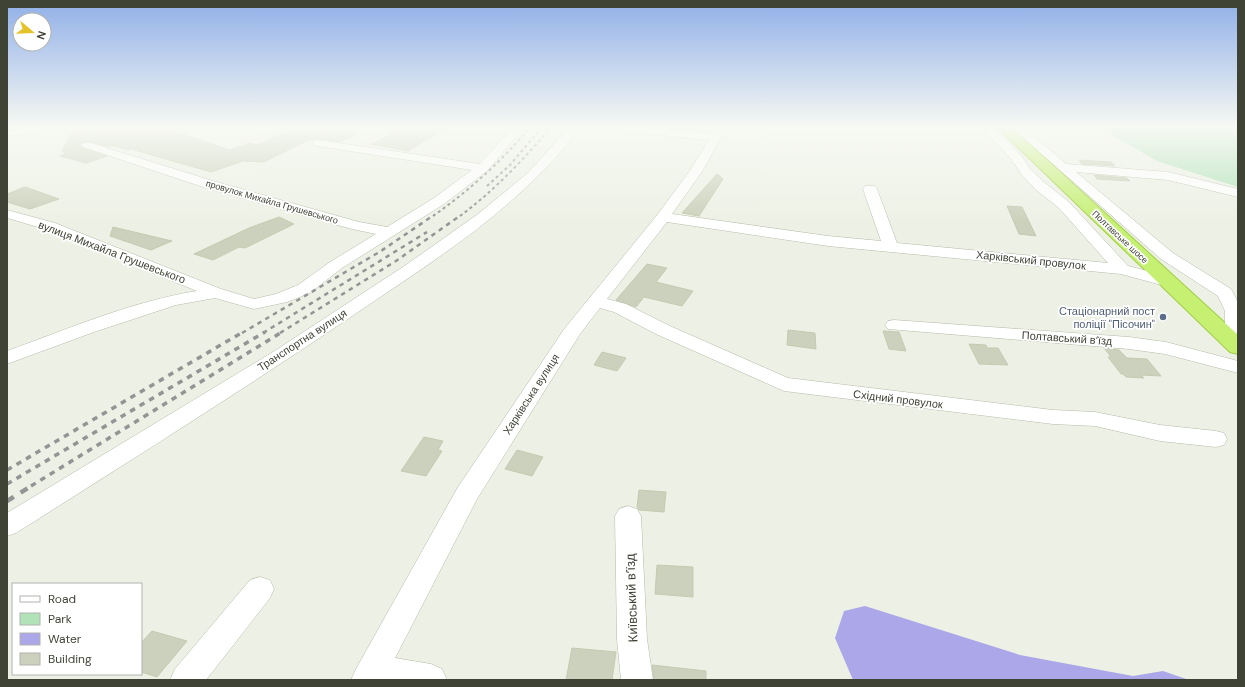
<svg xmlns="http://www.w3.org/2000/svg" width="1245" height="687" viewBox="0 0 1245 687" font-family="'DM Sans',sans-serif">
  <style>
    .green { fill: #b2e2b8 }
    .water { fill: #aca7e8 }
    .building { fill: #cbd1bc; stroke: #c4cbb0 }
    .lines { fill: none; stroke-linecap: round; stroke-linejoin: round }
    .street-casing { stroke: #b5bba9; stroke-width: 1 }
    .highway-casing { stroke: #a3cd43; stroke-width: 2 }
    .street { fill: #fff; fill-rule: evenodd }
    .highway { fill: #c5f072; fill-rule: evenodd }
    .rail-far3 { stroke: #949494; stroke-width: 2; stroke-dasharray: 3 3; stroke-linecap: butt }
    .rail-far2 { stroke: #949494; stroke-width: 2.5; stroke-dasharray: 4.5 4.5; stroke-linecap: butt }
    .rail-far1 { stroke: #949494; stroke-width: 3.5; stroke-dasharray: 5.5 5.5; stroke-linecap: butt }
    .rail { stroke: #949494; stroke-width: 4.5; stroke-dasharray: 8 8; stroke-linecap: butt }
    .service-dot { fill: #5c6f8a; stroke: #fff; stroke-width: 1.5 }
    .labels { text-anchor: middle; stroke-width: 3.5; stroke-linejoin: round; paint-order: stroke }
    .far-street-label { font-size: 9px; fill: #3f4336; stroke: #fff }
    .street-label { font-size: 11px; fill: #3f4336; stroke: #fff }
    .service-label { font-size: 11px; fill: #4e5e75; stroke: #fff; text-anchor: end }
    .near-street-label { font-size: 13px; fill: #3f4336; stroke: #fff }
  </style>
  <rect width="100%" height="100%" fill="#edf1e5"/>
  <polygon class="green" points="1097,126 1238,126 1238,187 1157,161"/>
  <polygon class="water" points="865,606 1020,655 1133,676 1163,671 1189,680 853,680 835,638 844,611"/>
  <g class="building">
    <polygon points="109,126 159,126 230,150 250,143 257,145 301,126 315,126 357,134 340,142 318,139 312,140 308,140 264,162 243,161 211,172 131,149 128,150 110,145 110,147 91,142 83,142 80,145 83,148 107,156 86,163 60,156 67,154 62,151 73,131"/>
    <polygon points="398,126 449,126 408,151 371,144 397,132"/>
    <polygon points="1079,160 1111,162 1115,166 1082,164"/>
    <polygon points="717,174 723,179 699,216 682,213"/>
    <polygon points="1094,175 1127,178 1130,181 1097,179"/>
    <polygon points="25,187 59,199 30,209 7,202 7,194"/>
    <polygon points="1007,206 1022,207 1036,236 1019,234"/>
    <polygon points="279,217 294,224 245,248 239,247 213,260 194,254 249,228"/>
    <polygon points="113,227 172,241 151,250 110,236"/>
    <polygon points="647,264 667,268 656,282 693,291 682,306 644,297 636,307 616,300"/>
    <polygon points="788,330 815,333 816,349 787,345"/>
    <polygon points="883,331 899,332 906,351 889,349"/>
    <polygon points="969,344 986,345 987,348 998,348 1008,365 979,364"/>
    <polygon points="1104,348 1119,350 1127,358 1147,359 1161,376 1141,375 1144,378 1126,377 1123,374 1121,374 1108,357 1111,357"/>
    <polygon points="602,352 626,358 617,371 594,365"/>
    <polygon points="424,437 443,441 438,450 442,451 426,476 401,471"/>
    <polygon points="517,450 543,457 532,476 505,469"/>
    <polygon points="639,490 666,492 664,512 639,510 637,507"/>
    <polygon points="657,565 693,567 693,597 655,594"/>
    <polygon points="152,631 187,641 157,677 141,672 141,643"/>
    <polygon points="572,648 616,652 612,680 566,680"/>
    <polygon points="652,665 706,671 706,680 654,680"/>
  </g>
  <g class="lines">
    <defs>
      <g id="street">
        <polygon points="29,126 59,126 54,129 7,136 7,130"/>
        <path d="M514 126H525L487 171 444 204 342 268 310 293 287 302 254 309 215 298 176 305 94 332 7 364V351C68 329 133 301 197 291L45 229 7 218V210L55 223 221 289 254 299 276 294 298 285 330 262 376 234 352 229 203 187 83 147 81 145 83 143H91L213 181 359 222 387 227 434 198 472 170 318 146 314 145 312 143 314 141 318 140 480 164Z"/>
        <path d="M570 126H581C523 205 438 258 358 312 246 388 131 460 16 533L7 536V513L273 352 406 265 478 214 529 172Z"/>
        <polygon points="597,126 640,126 712,133 716,126 727,126 703,170 672,214 828,236 881,241 863,189 865,186 875,186 877,189 897,243 1108,263 1059,208 1035,189 1021,174 1012,160 980,126 992,126 1021,155 1030,169 1045,183 1069,202 1128,266 1175,278 1177,282 1175,286 1169,287 1121,274 828,246 667,222 607,299 626,304 670,326 788,378 1053,410 1095,412 1160,425 1216,431 1224,433 1227,439 1224,445 1216,447 1160,441 1095,426 1053,424 784,391 656,334 614,312 600,308 580,334 477,499 395,658 431,664 442,669 447,680 351,680 356,669 458,487 565,328 658,214 691,169 709,140 602,129"/>
        <polygon points="1010,126 1022,126 1066,164 1168,172 1238,189 1238,197 1168,180 1076,172 1173,253 1231,289 1238,302 1238,349 1228,348 1225,344 1225,311 1218,296 1161,259"/>
        <polygon points="894,320 1129,337 1166,342 1238,361 1238,373 1165,354 1129,349 888,329 885,325 888,321"/>
        <polygon points="628,506 637,509 641,516 647,639 653,680 621,680 617,639 615,516 619,509"/>
        <polygon points="260,577 270,580 274,589 270,598 206,680 170,680 175,669 250,580"/>
      </g>
      <polygon id="highway" points="996,126 1010,126 1238,335 1238,354 1230,352"/>
    </defs>
    <use href="#street" class="street-casing"/>
    <use href="#highway" class="highway-casing"/>
    <use href="#street" class="street"/>
    <use href="#highway" class="highway"/>
    <g class="rail-far3">
      <polyline points="487,186 510,165 543,126"/>
      <path d="M433 216C470 190 502 161 531 126"/>
      <path d="M460 216C495 190 524 159 552 126"/>
    </g>
    <g class="rail-far2">
      <polyline points="242,333 381,251 434,215"/>
      <polyline points="263,333 427,232"/>
      <polyline points="280,333 396,261 461,215"/>
    </g>
    <g class="rail-far1">
      <polyline points="7,470 243,332"/>
      <polyline points="7,484 265,332"/>
      <polyline points="31,486 282,332"/>
    </g>
    <polyline class="rail" points="7,501 33,485"/>
  </g>
  <linearGradient id="sky" x2="0" y2="1"><stop stop-color="#90afe8"/><stop offset="0.57" stop-color="#f7f9f3"/><stop offset="1" stop-color="#f7f9f3" stop-opacity="0"/></linearGradient>
  <rect width="1245" height="223" fill="url(#sky)"/>
  <circle class="service-dot" cx="1163" cy="317" r="4"/>
  <g class="labels">
    <g class="far-street-label">
      <text transform="translate(272 202) rotate(16)" y="3">провулок Михайла Грушевського</text>
      <text transform="translate(1120 237) rotate(43)" y="3">Полтавське шосе</text>
    </g>
    <g class="street-label">
      <text transform="translate(112 252) rotate(21)" y="4">вулиця Михайла Грушевського</text>
      <text transform="translate(1031 260) rotate(6)" y="4">Харківський провулок</text>
      <text transform="translate(1067 338) rotate(4)" y="4">Полтавський в’їзд</text>
      <text transform="translate(302 340) rotate(-33)" y="4">Транспортна вулиця</text>
      <text transform="translate(531 394) rotate(-57)" y="4">Харківська вулиця</text>
      <text transform="translate(898 399) rotate(7)" y="4">Східний провулок</text>
    </g>
    <g class="service-label">
      <text x="1155" y="315">Стаціонарний пост<tspan x="1155" dy="13">поліції "Пісочин"</tspan></text>
    </g>
    <g class="near-street-label">
      <text transform="translate(631 598) rotate(-92)" y="5">Київський в’їзд</text>
    </g>
  </g>
  <rect width="1245" height="687" fill="none" stroke="#3f4336" stroke-width="16"/>
  <rect x="12" y="583" width="130" height="92" fill="#ffffff" stroke="#b2b4af"/>
  <rect x="20" y="596" width="20" height="6" fill="#ffffff" stroke="#b2b4af"/>
  <text x="48" y="603" font-size="12" fill="#3f4336">Road</text>
  <rect x="20" y="613" width="20" height="12" fill="#b2e2b8" stroke="#b2b4af"/>
  <text x="48" y="623" font-size="12" fill="#3f4336">Park</text>
  <rect x="20" y="633" width="20" height="12" fill="#aca7e8" stroke="#b2b4af"/>
  <text x="48" y="643" font-size="12" fill="#3f4336">Water</text>
  <rect x="20" y="653" width="20" height="12" fill="#cbd1bc" stroke="#b2b4af"/>
  <text x="48" y="663" font-size="12" fill="#3f4336">Building</text>
  <g transform="translate(32 32) rotate(109)"><circle r="19" fill="#ffffff" stroke="#b2b4af"/>
  <path d="M0-3L7 15L0 10L-7 15Z" fill="#e5c328"/>
  <text y="-6" font-size="11" font-weight="bold" text-anchor="middle" fill="#3f4336">N</text>
  </g>
</svg>
